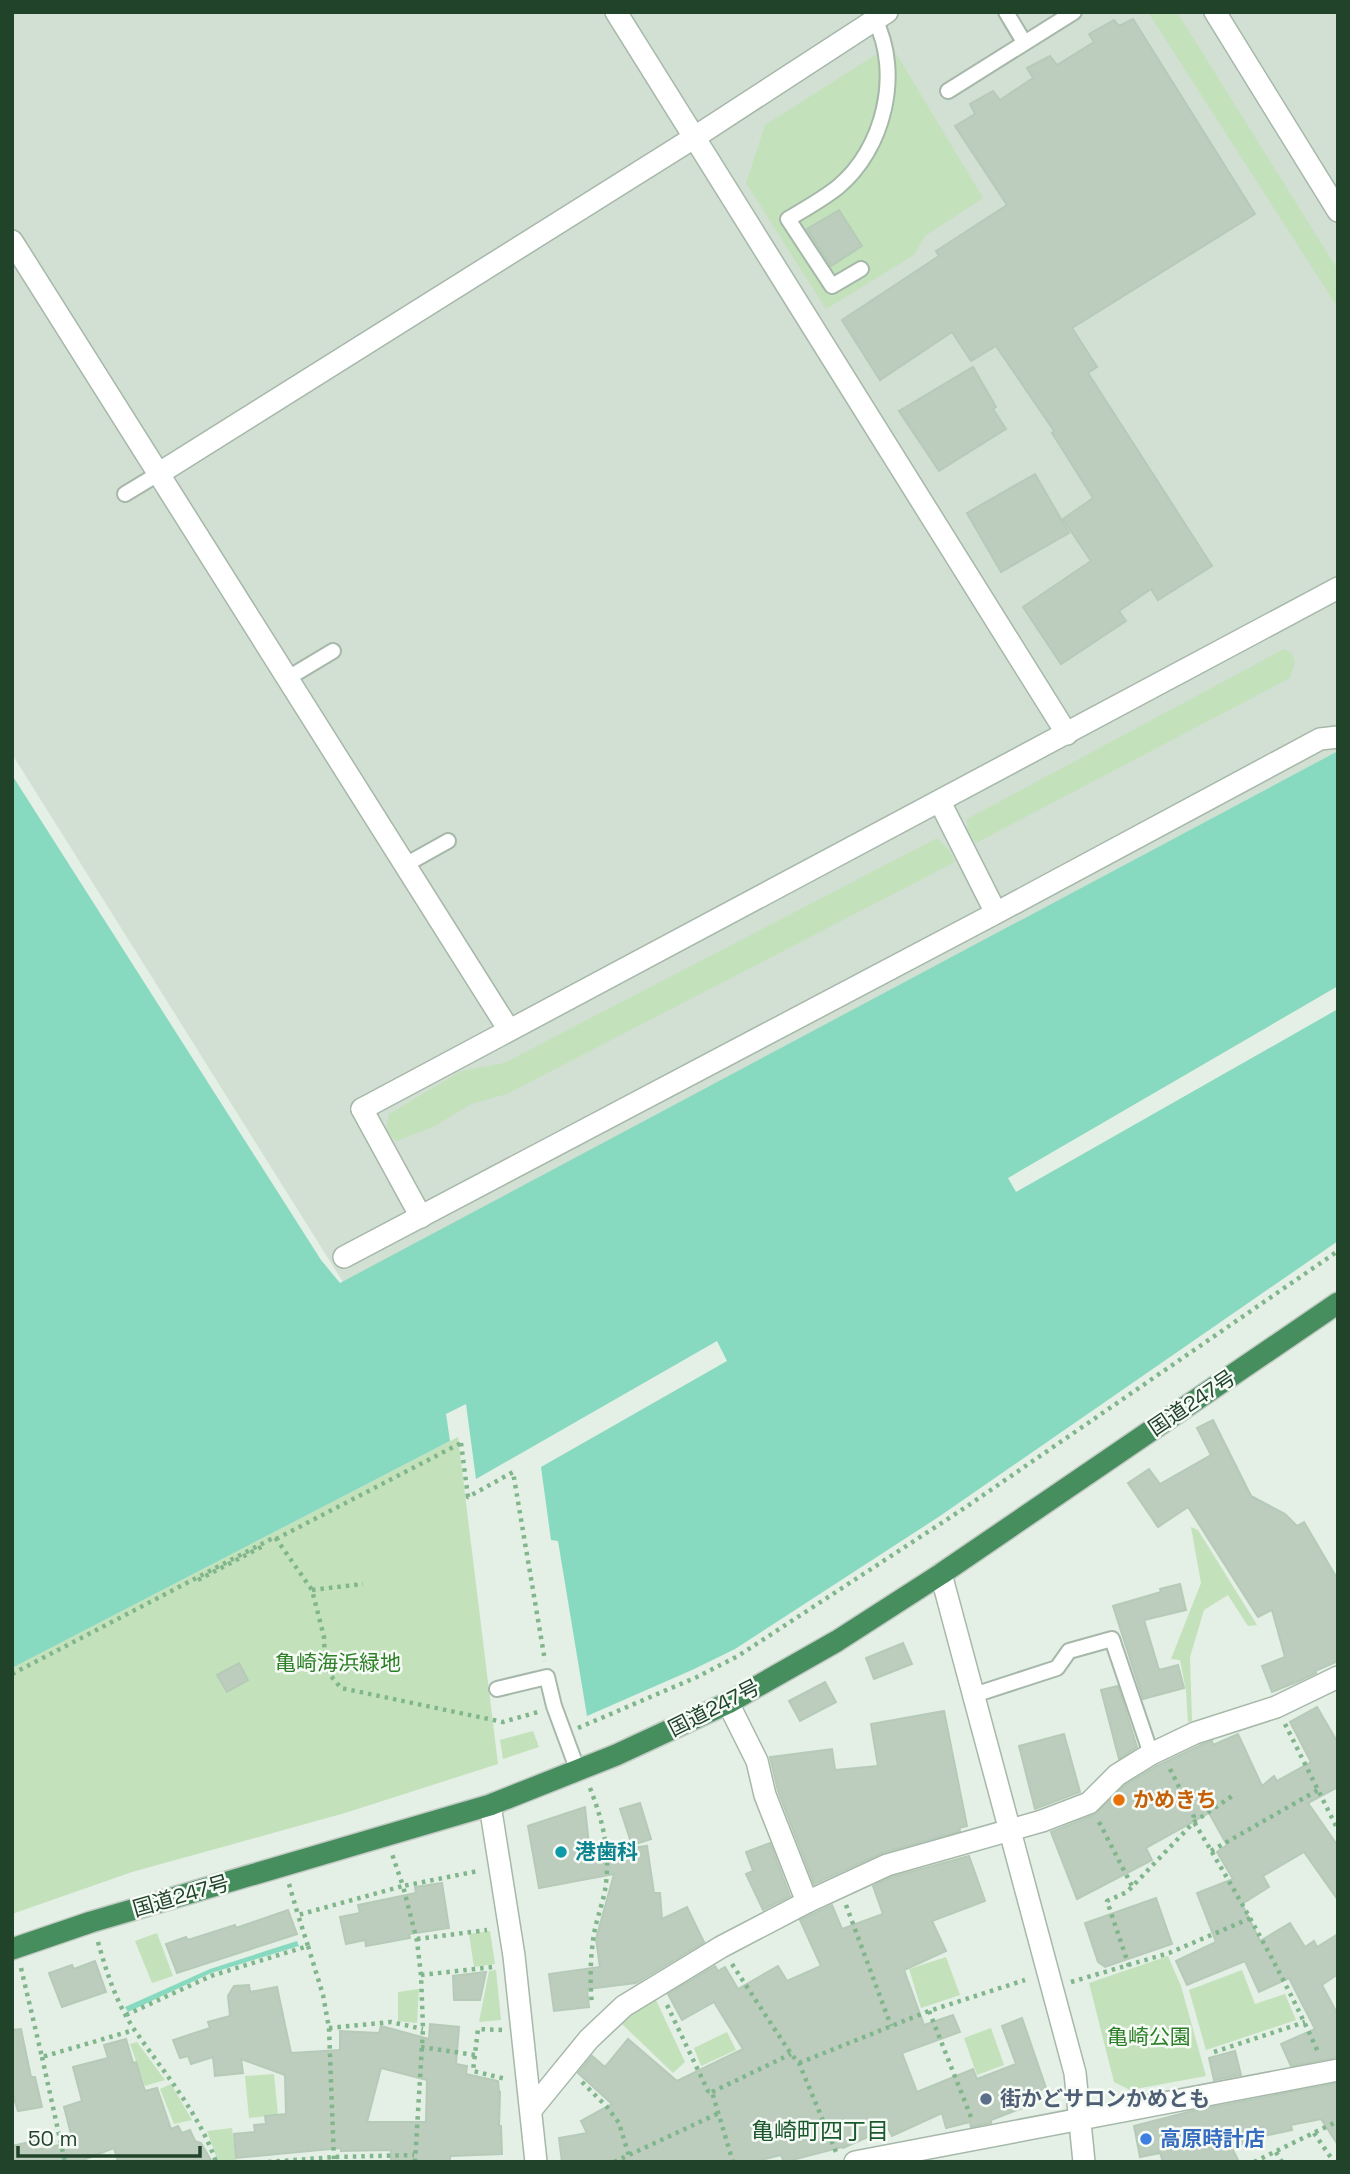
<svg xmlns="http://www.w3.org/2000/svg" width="1350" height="2174" viewBox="0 0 1350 2174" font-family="'Space Grotesk','Noto Sans JP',sans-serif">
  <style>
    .built { fill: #d2dfd3 }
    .green { fill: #c3e2bb }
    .water { fill: #87d9c0 }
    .building { fill: #bccdbe; stroke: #b6cab8; stroke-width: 2; fill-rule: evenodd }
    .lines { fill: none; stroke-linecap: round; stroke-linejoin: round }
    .service-casing { stroke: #a6b8a9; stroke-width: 18 }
    .minor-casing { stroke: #a6b8a9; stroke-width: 24 }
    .tertiary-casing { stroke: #a6b8a9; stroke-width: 24 }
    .trunk-casing { stroke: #c1cac3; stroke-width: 24 }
    .path { stroke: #81b68d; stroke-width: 4.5; stroke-dasharray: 3.5 5; stroke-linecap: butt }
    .service { stroke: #fff; stroke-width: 14 }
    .minor { stroke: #fff; stroke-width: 21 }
    .tertiary { stroke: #fff; stroke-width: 21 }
    .trunk { stroke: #468e5d; stroke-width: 21 }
    .food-dot { fill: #e8710a; stroke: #f6fbf6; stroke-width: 2.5 }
    .culture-dot { fill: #0f9aa8; stroke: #f6fbf6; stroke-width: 2.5 }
    .service-dot { fill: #5c6f8a; stroke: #f6fbf6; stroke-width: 2.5 }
    .shop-dot { fill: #3f7fe0; stroke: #f6fbf6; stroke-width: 2.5 }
    .labels { text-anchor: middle; stroke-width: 5; stroke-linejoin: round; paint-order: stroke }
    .street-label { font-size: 21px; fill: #21432a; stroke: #f6fbf6 }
    .park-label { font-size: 21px; fill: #2d7f27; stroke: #f6fbf6 }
    .food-label { font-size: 21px; font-weight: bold; fill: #c56008; stroke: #f6fbf6; text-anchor: start }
    .culture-label { font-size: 21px; font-weight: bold; fill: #0d838f; stroke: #f6fbf6; text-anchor: start }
    .service-label { font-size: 21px; font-weight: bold; fill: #4e5e75; stroke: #f6fbf6; text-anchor: start }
    .shop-label { font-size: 21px; font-weight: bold; fill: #366cbe; stroke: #f6fbf6; text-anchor: start }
    .neighbourhood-label { font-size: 23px; fill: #1a582d; stroke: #f6fbf6 }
  </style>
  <rect width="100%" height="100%" fill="#e4efe5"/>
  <polygon class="built" points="12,12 1338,12 1338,751 343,1282 12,754"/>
  <g class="green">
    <polygon points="1148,12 1177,12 1338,270 1338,308"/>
    <polygon points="891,45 983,198 925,236 914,255 826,309 746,183 765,125"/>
    <polygon points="1284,649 1292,653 1295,662 1290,678 976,843 968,834 967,819"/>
    <polygon points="937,838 950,851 955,862 507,1094 471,1104 435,1126 397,1141 393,1139 386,1129 389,1114 461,1071 504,1063"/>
    <polygon points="458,1437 498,1764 345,1813 132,1872 12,1914 12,1668"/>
    <polygon points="1191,1527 1198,1530 1257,1625 1248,1626 1228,1595 1204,1610 1190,1657 1192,1721 1188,1722 1186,1691 1180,1660 1171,1659 1201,1583"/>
    <polygon points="533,1731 539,1747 503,1759 500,1740"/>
    <polygon points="490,1931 495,1964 474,1967 469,1934"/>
    <polygon points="157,1933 173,1976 152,1983 135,1941"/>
    <polygon points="1168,1956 1181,1986 1206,2076 1130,2090 1114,2082 1089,1983"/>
    <polygon points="946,1957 960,1995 921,2008 909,1969"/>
    <polygon points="496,1970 501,2020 479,2022 489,1971"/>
    <polygon points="1242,1970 1255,2004 1285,1994 1296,2020 1206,2050 1189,1990"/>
    <polygon points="419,1989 417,2023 398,2021 398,1992"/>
    <polygon points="655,1998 685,2062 673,2073 620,2022 629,2014"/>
    <polygon points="991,2028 1004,2065 977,2075 964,2038"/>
    <polygon points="727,2032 736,2050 701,2066 694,2048"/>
    <polygon points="137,2042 165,2080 145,2086 130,2044"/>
    <polygon points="274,2074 278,2115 249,2118 245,2076"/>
    <polygon points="171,2084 192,2120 174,2124 160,2089"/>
    <polygon points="232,2128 236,2162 218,2162 207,2131"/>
  </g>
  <g class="water">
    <polygon points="1338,751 1338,986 1008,1178 1016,1192 1338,1009 1338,1241 940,1516 735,1649 692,1670 587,1716 558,1541 551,1540 541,1467 727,1361 717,1341 476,1479 466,1404 446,1414 450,1441 12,1668 12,775 321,1260 340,1283"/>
    <polygon points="297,1941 299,1946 211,1973 128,2012 125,2007 210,1969"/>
  </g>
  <g class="building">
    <polygon points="1133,19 1255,214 1072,328 1097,367 1088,373 1212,566 1158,600 1151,589 1119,611 1126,621 1061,664 1023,607 1091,561 1063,519 1093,498 1052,433 1054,431 996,346 971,361 952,332 880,380 842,320 939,256 936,251 1007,205 955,126 975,114 970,104 993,91 1000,100 1033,78 1027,68 1050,56 1057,65 1094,42 1089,34 1114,20 1119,26"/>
    <polygon points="839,210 862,246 831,266 807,229"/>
    <polygon points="973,367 996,407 993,409 1006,429 939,471 899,411"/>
    <polygon points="1035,474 1069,533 1001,572 967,513"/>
    <polygon points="1213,1420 1251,1496 1285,1514 1297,1526 1304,1522 1338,1580 1338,1661 1315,1671 1316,1673 1299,1681 1272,1692 1262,1666 1285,1657 1272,1610 1258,1617 1188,1507 1158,1527 1128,1483 1149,1469 1160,1484 1211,1455 1197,1428"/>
    <polygon points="1180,1584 1186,1610 1144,1620 1159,1670 1178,1665 1184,1688 1143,1699 1113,1606 1161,1592 1160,1589"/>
    <polygon points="903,1643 912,1664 874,1679 866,1658"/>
    <polygon points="239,1663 248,1680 227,1692 217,1675"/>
    <polygon points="825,1682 836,1702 800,1721 789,1701"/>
    <polygon points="1118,1686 1137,1747 1119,1759 1101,1690"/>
    <polygon points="1317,1707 1338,1743 1338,1787 1308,1803 1338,1846 1338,1900 1304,1852 1263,1876 1269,1887 1242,1904 1260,1941 1290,1923 1305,1947 1314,1941 1317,1947 1338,1934 1338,1974 1322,1985 1338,2015 1338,2057 1291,2066 1281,2044 1315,2029 1289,1978 1259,1992 1245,1961 1187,1985 1176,1961 1216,1942 1197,1893 1233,1879 1217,1852 1227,1845 1209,1813 1146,1848 1152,1860 1077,1899 1051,1832 1094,1815 1125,1785 1157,1766 1203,1744 1212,1741 1213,1745 1238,1734 1262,1786 1274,1776 1277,1781 1311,1762 1290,1722"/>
    <polygon points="944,1711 967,1826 959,1828 960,1831 882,1853 814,1884 778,1791 770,1757 832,1749 835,1770 878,1766 871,1724"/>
    <polygon points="1064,1734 1080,1792 1035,1809 1019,1746"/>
    <polygon points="640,1803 651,1839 632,1845 620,1809"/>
    <polygon points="585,1807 590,1854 647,1846 654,1893 660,1893 662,1919 687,1907 704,1942 636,1983 587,1989 589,2007 554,2011 549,1974 600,1967 596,1939 614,1874 539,1888 528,1826"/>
    <polygon points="770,1843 790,1896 763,1910 746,1874 753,1871 746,1852"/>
    <polygon points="969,1856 985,1901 932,1921 946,1951 904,1970 924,2025 953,2015 960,2032 902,2053 917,2092 973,2069 977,2079 1016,2064 1002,2026 1022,2018 1046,2088 1033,2093 1036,2103 991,2120 991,2123 971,2127 970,2122 946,2128 942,2113 892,2136 888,2128 843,2148 842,2147 784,2162 781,2155 753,2162 562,2162 559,2138 587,2133 581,2121 612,2104 578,2073 592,2056 605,2067 628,2039 677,2081 743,2049 714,2002 682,2020 668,1994 715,1966 718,1971 725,1967 738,1989 778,1966 787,1981 821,1966 800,1920 832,1905 842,1929 883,1914 873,1886 892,1877"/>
    <polygon points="442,1883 449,1928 409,1934 410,1938 366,1946 365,1940 346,1944 340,1917 360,1913 358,1905 416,1893 415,1887"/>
    <polygon points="1156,1898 1172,1944 1105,1967 1098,1962 1085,1923"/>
    <polygon points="288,1910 297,1934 177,1973 166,1944 186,1937 188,1940 235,1925 236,1928"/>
    <polygon points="95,1961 106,1992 62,2007 49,1973 72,1965 74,1969"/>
    <polygon points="486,1972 480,2000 454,2000 453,1976"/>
    <path d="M249 1985 250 1992 277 1987 291 2053 340 2050V2031L379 2033 381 2026 429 2039 430 2024 459 2027 456 2064 467 2066 466 2074 498 2081 499 2092H500L499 2126H501L502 2154 450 2156V2162H391V2150L341 2151V2148L236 2158 234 2134 255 2132 254 2125 266 2124 265 2116 286 2114 285 2075 241 2059 243 2073 215 2076 213 2057 191 2064 188 2056 180 2058 173 2040 210 2028 208 2022 230 2016 228 1996 234 1986ZM381 2068 427 2080 426 2122H367Z"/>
    <polygon points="21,2029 31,2077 35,2077 42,2107 18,2111 12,2091 12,2030"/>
    <polygon points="126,2039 133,2063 136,2062 145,2091 157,2088 171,2129 178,2126 182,2133 190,2130 195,2141 201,2143 212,2162 118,2162 114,2148 78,2162 12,2162 12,2146 34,2141 36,2150 73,2142 64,2107 82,2101 73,2067 108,2058 104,2045"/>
    <polygon points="1235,2051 1241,2075 1214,2080 1209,2058"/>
    <polygon points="1338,2083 1338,2145 1321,2119 1291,2125 1292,2130 1254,2138 1255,2142 1232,2148 1239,2162 1163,2162 1160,2153 1140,2157 1134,2126 1192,2111"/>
  </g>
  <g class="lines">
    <defs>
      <g id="service">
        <polyline points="1006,12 1024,42"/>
        <polyline points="948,91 1074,12"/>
        <path d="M861 269 832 286 788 219C805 209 823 199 838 187 884 149 902 73 875 20"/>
        <polyline points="125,494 158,474"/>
        <polyline points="288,678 333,651"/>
        <polyline points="405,865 448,841"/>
        <polyline points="497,1689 547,1677 554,1706 578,1771"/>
        <polyline points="974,1695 1057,1668 1069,1651 1112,1639 1151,1754"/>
      </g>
      <g id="minor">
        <polyline points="940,802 996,913"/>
        <polyline points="362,1109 421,1217"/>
        <polyline points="344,1257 996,913 1320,739 1338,737"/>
        <polyline points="728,1703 757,1761 765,1795 807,1902"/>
        <polyline points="531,2110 589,2039 624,2006 721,1947 807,1902 887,1865 1042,1821 1089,1803 1117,1775 1151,1754 1195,1733 1276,1707 1338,1677"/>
      </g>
      <g id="tertiary">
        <polyline points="616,12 1067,734"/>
        <polyline points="1215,12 1338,211"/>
        <polyline points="12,241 509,1030"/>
        <polyline points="158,474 695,137 887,12"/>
        <polyline points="362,1109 1338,588"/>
        <polyline points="941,1574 1075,2073 1084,2162"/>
        <polyline points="490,1805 514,1956 536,2162"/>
        <polyline points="855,2162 1338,2070"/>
      </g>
      <polyline id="trunk" points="12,1949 91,1922 490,1805 616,1755 728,1703 837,1641 941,1574 1338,1303"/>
    </defs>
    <use href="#service" class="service-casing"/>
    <use href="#minor" class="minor-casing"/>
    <use href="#tertiary" class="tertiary-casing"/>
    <use href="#trunk" class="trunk-casing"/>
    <g class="path">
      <polyline points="461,1443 468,1497 513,1472 545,1661"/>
      <polyline points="276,1539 461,1443"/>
      <polyline points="198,1580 265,1545"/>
      <polyline points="312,1590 363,1584"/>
      <polyline points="12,1674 275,1537 312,1590 324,1637 325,1660 331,1676 341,1688 503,1722 538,1712"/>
      <polyline points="1285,1724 1338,1830"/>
      <polyline points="578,1728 697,1677 738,1656 966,1507 1338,1251"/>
      <path d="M1170 1769 1194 1817V1822C1239 1897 1282 1972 1318 2052"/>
      <path d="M590 1788C602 1819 610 1848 606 1883 604 1902 595 1921 593 1941 590 1962 590 1984 592 2005"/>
      <polyline points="1099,1822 1132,1886"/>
      <polyline points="1211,1851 1318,1790"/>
      <polyline points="289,1884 298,1915"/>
      <polyline points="846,1905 891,2026"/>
      <polyline points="417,1939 487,1930"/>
      <path d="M98 1942C107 1974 117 2005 136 2032 165 2074 199 2113 216 2162"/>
      <polyline points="308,1946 323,1995 329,2028 334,2162"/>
      <polyline points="732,1964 791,2054 799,2063 836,2152"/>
      <polyline points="1129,1966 1107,1901 1127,1892 1194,1822 1235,1794"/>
      <polyline points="21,1968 42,2057 134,2030"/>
      <polyline points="421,1975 493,1967"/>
      <polyline points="1071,1982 1169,1953 1251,1918"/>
      <polyline points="667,2005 708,2091 712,2092 733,2162"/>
      <polyline points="929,2011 971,2117"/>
      <polyline points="126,2015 211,1976 308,1946 298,1915 403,1886 392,1854"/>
      <polyline points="329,2028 391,2022 423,2029"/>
      <polyline points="502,2030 478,2029 473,2071 506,2079"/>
      <polyline points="421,2047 475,2055"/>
      <polyline points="1214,2052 1305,2022"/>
      <polyline points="42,2057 65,2162"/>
      <polyline points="799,2063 929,2011 1025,1980"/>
      <polyline points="582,2082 607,2107 619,2123 629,2156"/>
      <polyline points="712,2092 791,2054"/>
      <polyline points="1314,2133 1334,2162"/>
      <polyline points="1276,2152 1282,2162"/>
      <polyline points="268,2162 334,2157 414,2155"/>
      <polyline points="415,2162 423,2029 421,1975 417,1941 403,1886 478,1871"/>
      <polyline points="614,2162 719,2113"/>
      <polyline points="1254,2162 1338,2121"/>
    </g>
    <use href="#service" class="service"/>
    <use href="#minor" class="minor"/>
    <use href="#tertiary" class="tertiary"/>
    <use href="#trunk" class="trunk"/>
  </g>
  <circle class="food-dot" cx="1119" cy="1800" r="7"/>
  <circle class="culture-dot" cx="561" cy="1852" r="7"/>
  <circle class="service-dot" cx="986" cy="2099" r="7"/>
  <circle class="shop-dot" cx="1146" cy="2139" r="7"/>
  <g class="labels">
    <g class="street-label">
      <text transform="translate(1192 1403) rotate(-34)" y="7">国道247号</text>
      <text transform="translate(714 1708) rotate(-27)" y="7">国道247号</text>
      <text transform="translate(181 1896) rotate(-16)" y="7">国道247号</text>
    </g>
    <g class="park-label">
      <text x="338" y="1670">亀崎海浜緑地</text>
      <text x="1149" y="2044">亀崎公園</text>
    </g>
    <g class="food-label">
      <text x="1133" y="1807">かめきち</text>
    </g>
    <g class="culture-label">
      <text x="575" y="1859">港歯科</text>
    </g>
    <g class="service-label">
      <text x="1000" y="2106">街かどサロンかめとも</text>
    </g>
    <g class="shop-label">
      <text x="1160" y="2146">高原時計店</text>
    </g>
    <g class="neighbourhood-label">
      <text x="820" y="2139">亀崎町四丁目</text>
    </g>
  </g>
  <rect width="1350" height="2174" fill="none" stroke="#21432a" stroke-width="28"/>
  <path d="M18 2146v10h182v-10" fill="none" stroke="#21432a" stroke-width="3.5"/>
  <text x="28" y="2146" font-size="21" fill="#21432a" stroke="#f6fbf6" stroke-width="5" paint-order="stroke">50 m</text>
</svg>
